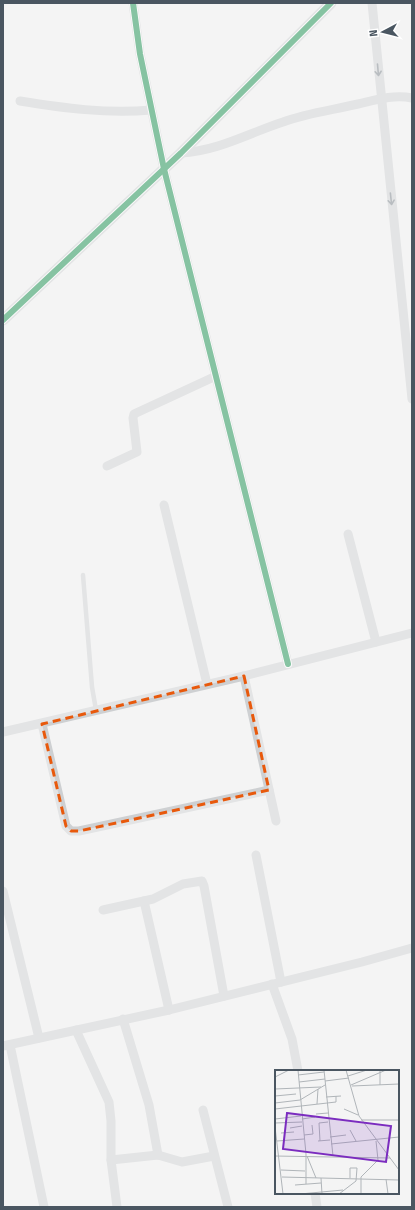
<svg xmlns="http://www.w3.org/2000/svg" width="415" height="1210" viewBox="0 0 415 1210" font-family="'Fira Sans Condensed',sans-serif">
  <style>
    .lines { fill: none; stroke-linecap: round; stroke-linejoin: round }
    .service { stroke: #ced0d2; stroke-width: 4.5 }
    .minor { stroke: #ced0d2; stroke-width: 9 }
    .tertiary { stroke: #ced0d2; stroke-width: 11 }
    .cycleway-casing { stroke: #fff; stroke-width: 8 }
    .cycleway { stroke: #00873e; stroke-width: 6 }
    .oneway { stroke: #727b83 }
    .marked { fill: none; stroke: #e8590c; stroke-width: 3; stroke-dasharray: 8 5; stroke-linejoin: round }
    .inset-road { fill: none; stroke: #b0b5b9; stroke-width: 1 }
    .view { fill: #7b2cbf; fill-opacity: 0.15; stroke: #7b2cbf; stroke-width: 2 }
    .inset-edge { fill: none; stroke: #4a5661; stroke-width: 2 }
  </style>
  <rect width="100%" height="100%" fill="#f4f4f4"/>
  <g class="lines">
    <polyline class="service" points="83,575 92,687 96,710"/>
    <g class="minor">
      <polyline points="133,3 140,54 164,169 288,664"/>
      <polyline points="372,3 412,399"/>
      <path d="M20 101C63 108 107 114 151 110"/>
      <path d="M181 153C218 151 249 133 283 122 307 113 333 110 358 104 375 100 394 94 412 98"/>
      <polyline points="107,466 137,452 133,418 134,414 216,376"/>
      <polyline points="164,505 207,684"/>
      <polyline points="348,534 376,642"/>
      <polyline points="244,676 276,821"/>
      <polyline points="42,724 66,826 71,831 79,831 269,790"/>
      <polyline points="3,732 244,676 412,633"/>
      <polyline points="256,855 281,982"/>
      <polyline points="3,891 39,1038"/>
      <polyline points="144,901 169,1010"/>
      <polyline points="103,910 153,899 183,884 202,881 204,886 224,996"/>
      <polyline points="272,984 292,1039 298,1071"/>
      <polyline points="123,1019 149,1105 158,1155"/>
      <polyline points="76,1030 109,1102 111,1121 111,1160 117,1207"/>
      <polyline points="10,1045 44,1207"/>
      <polyline points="3,1046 169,1010 362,962 412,948"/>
      <polyline points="203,1110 228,1207"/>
      <polyline points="111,1160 158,1155 182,1162 214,1156"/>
      <polyline points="315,1193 317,1207"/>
    </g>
    <polyline class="tertiary" points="3,320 181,153 331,3"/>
    <defs>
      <g id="cycleway">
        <polyline points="133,3 140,54 164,169 288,664"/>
        <polyline points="3,320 181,153 331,3"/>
      </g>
    </defs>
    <use href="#cycleway" class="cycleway-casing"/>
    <use href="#cycleway" class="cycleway"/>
  </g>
  <defs><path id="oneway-shaft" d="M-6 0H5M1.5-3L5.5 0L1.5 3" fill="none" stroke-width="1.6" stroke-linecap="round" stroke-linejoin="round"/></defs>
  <g class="oneway">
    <use href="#oneway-shaft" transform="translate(378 70) rotate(85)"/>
    <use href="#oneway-shaft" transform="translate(391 199) rotate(84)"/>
  </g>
  <path d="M0 0H415V1210H0ZM244 676 269 790 79 831H71L66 826 42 724Z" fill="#f4f4f4" fill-opacity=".55" fill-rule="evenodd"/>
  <path class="marked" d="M244 676 269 790 79 831H71L66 826 42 724Z"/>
  <g transform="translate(275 1070)">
    <rect width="124" height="124" fill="#f4f4f4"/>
    <path class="inset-road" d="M23 0 31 84V114M49 0 58 86M71 0 84 46 124 100M23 5 49 2M73 6 92 0M0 7 14 0M50 11 74 8M24 12 50 9M76 15 111 0M105 15V0M77 16 124 14M0 19 46 17M0 26 21 24M51 27 66 26M0 33 25 30 50 15M42 34 43 19M0 39 61 32V26M69 39 83 45M41 44 53 43M0 49 26 46M27 49 40 47M86 50H124M0 53 27 52M0 57 8 124M15 58 27 56M75 60 81 71M6 63 19 62M29 65 38 64 37 55M55 67 71 65M2 71 29 69M43 71 55 70M45 71 44 53 53 52M56 74 124 67M0 86 115 88M32 86 41 108M6 100 30 101M7 107 124 110M46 108 47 124M111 109 113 124M20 115 46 113M25 124 68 120M64 124 81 111 82 98H75V108M86 124V107L103 90 101 71"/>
    <path class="view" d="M12 43 116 56 111 92 8 79Z"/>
    <rect width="124" height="124" class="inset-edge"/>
  </g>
  <rect width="415" height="1210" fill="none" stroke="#4a5661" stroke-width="8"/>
  <g transform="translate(383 32) rotate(263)" stroke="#ffffff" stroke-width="3" paint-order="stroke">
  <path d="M0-3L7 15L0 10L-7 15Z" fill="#4a5661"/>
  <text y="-6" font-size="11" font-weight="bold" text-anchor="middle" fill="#4a5661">N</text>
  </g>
</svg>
